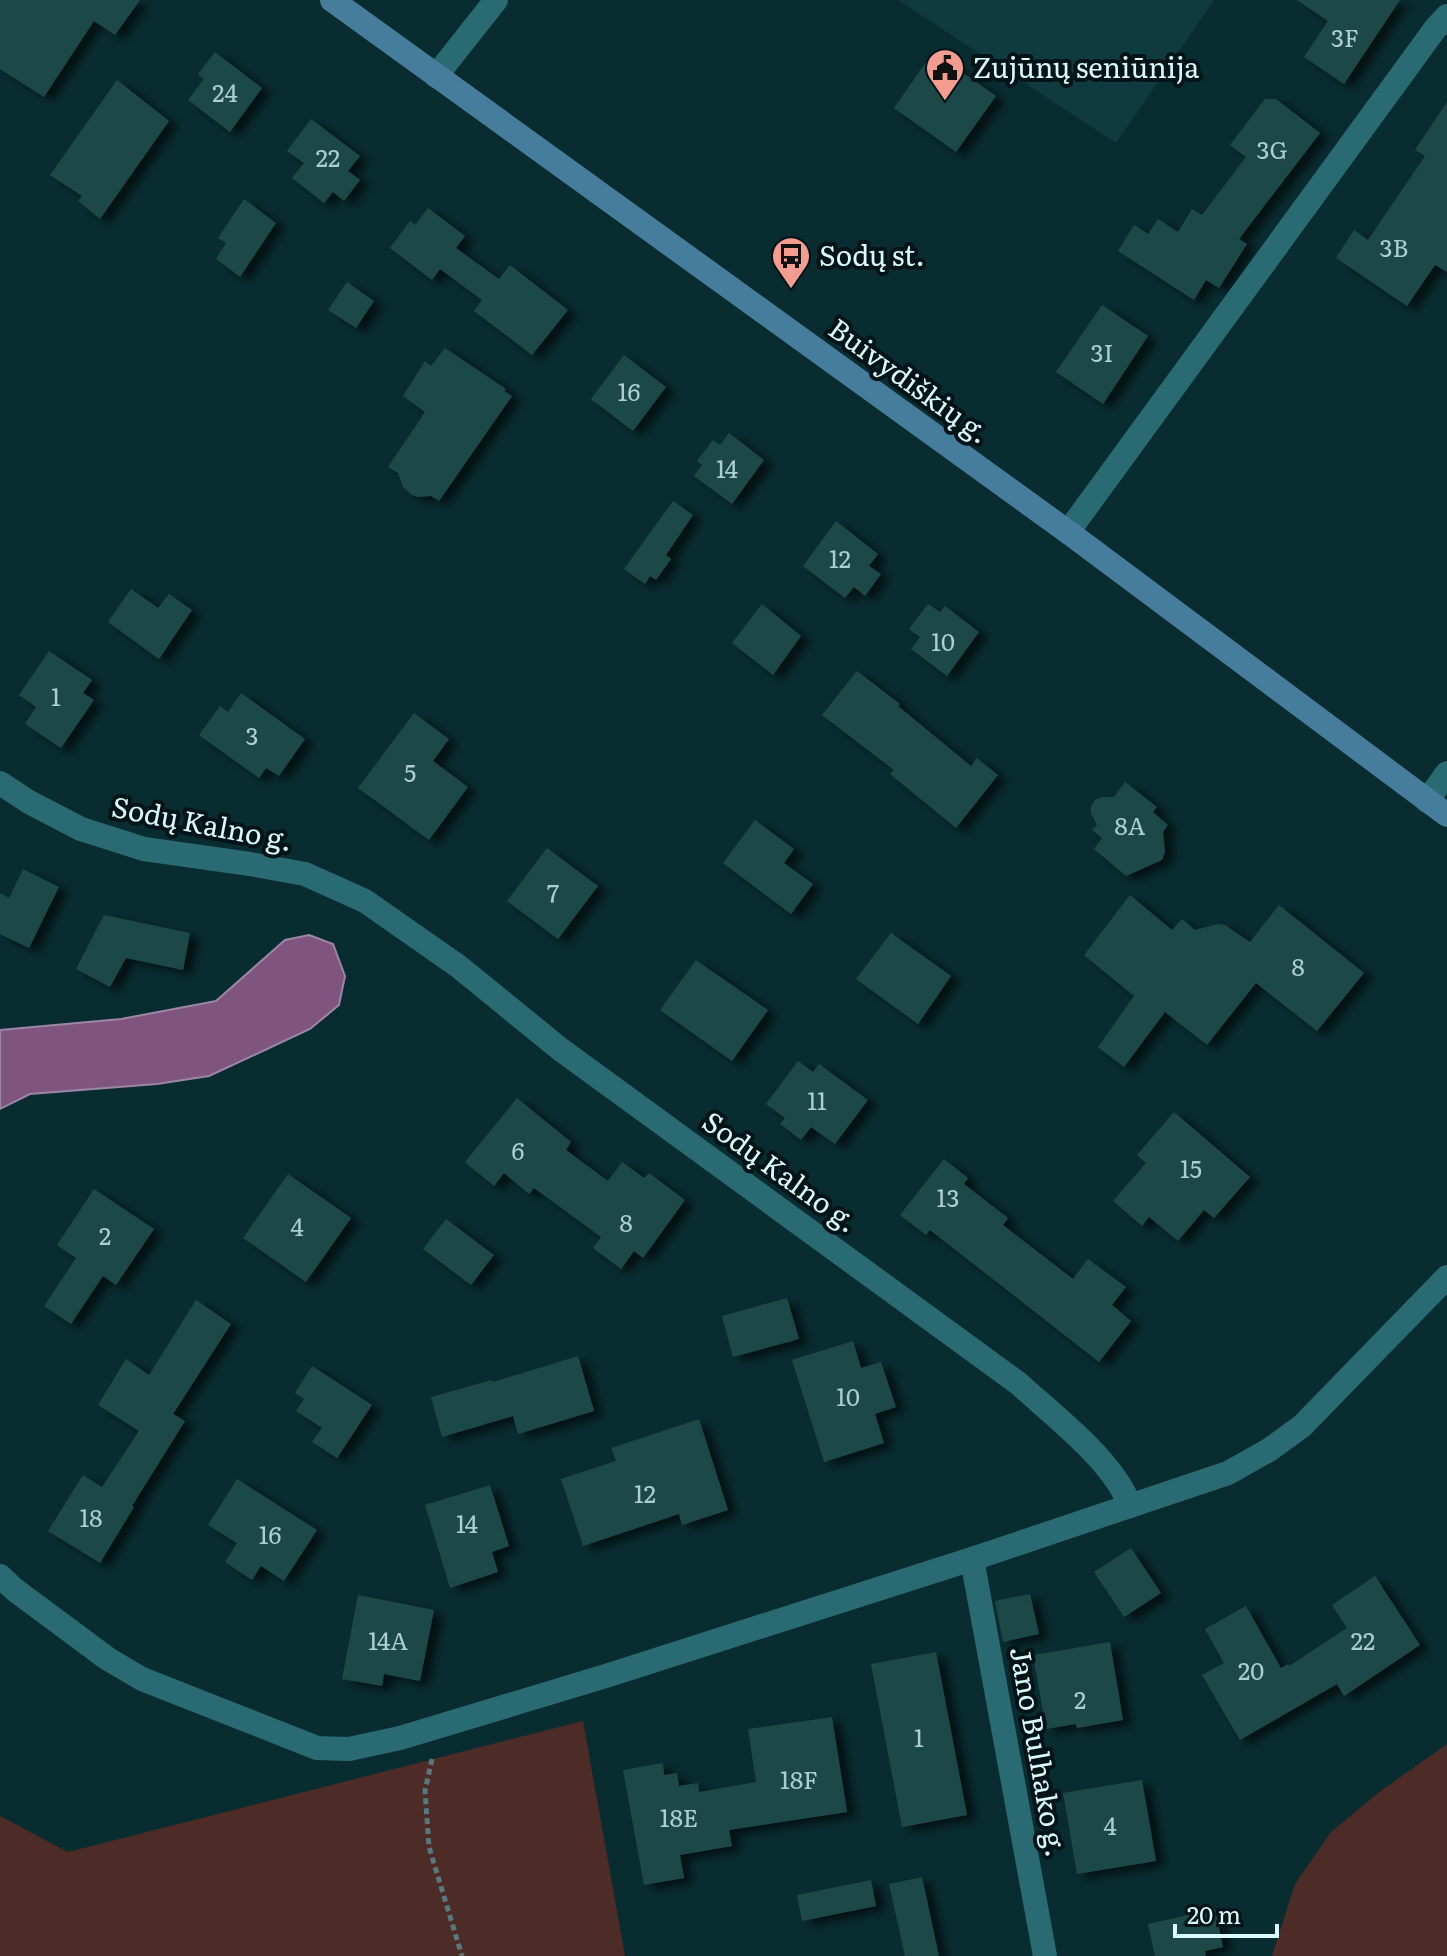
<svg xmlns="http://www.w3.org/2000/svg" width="1447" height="1956" viewBox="0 0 1447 1956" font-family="Literata,serif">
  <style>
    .built { fill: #0f3a40 }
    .green { fill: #4d2b27 }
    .water { fill: #7f547e; stroke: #9b86a5; stroke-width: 2 }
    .building { fill: #1d4a46; filter: url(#shadow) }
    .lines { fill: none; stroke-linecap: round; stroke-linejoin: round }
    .path { stroke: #57787c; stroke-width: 5; stroke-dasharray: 6 4; stroke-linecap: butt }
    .street { stroke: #2a6a73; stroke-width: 24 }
    .secondary { stroke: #467c9c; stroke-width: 24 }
    .labels { text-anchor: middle; stroke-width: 8; stroke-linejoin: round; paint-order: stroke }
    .number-label { font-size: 24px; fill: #acced1 }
    .poi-label { font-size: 28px; fill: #dbfaff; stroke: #001317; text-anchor: start }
    .street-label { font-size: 28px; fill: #dbfaff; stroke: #001317 }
  </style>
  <defs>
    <filter id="shadow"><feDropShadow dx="9" dy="5" stdDeviation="4" flood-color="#0009"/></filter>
  </defs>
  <rect width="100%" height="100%" fill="#092c30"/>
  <polygon class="built" points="898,0 1214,0 1116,143"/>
  <g class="green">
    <polygon points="583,1721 625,1956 0,1956 0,1816 68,1852"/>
    <polygon points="1447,1744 1447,1956 1272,1956 1295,1884 1331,1832 1378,1793"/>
  </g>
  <polygon class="water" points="309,935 333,944 345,976 339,1005 310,1029 209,1076 157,1084 30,1094 0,1109 0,1030 121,1019 216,1001 285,940"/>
  <g class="building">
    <polygon points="0,0 140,0 115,35 94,21 44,97 0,69"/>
    <polygon points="1297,0 1400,0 1344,84 1304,57 1328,21"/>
    <polygon points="215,52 262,88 230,132 188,100 204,79 198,74"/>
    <polygon points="933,52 996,96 956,152 894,108"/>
    <polygon points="117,80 169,121 100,219 78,201 82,196 50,175"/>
    <polygon points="1265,99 1276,99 1320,133 1239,239 1247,244 1219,288 1206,280 1194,300 1118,251 1134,225 1148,234 1158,219 1178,232 1192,209 1202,215 1246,157 1230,145"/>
    <polygon points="1447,102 1447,272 1435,265 1407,306 1336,258 1354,230 1368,240 1425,156 1415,150"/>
    <polygon points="311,119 360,156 348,171 360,180 344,201 333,192 324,203 292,178 304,163 287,151"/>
    <polygon points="244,199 276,223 240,277 216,259 226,243 218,238"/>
    <polygon points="428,208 465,236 456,248 499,279 510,265 568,310 532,355 474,311 482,300 440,269 432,280 390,248 410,221 415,225"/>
    <polygon points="347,282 374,301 356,328 328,310"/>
    <polygon points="1102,305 1148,336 1103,404 1056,372"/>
    <polygon points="445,348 506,389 504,391 512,396 439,501 431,496 418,497 412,495 403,487 398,473 388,467 425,412 403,396 425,361 431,366"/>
    <polygon points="624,355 666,387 633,431 591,399"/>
    <polygon points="729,433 764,460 732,504 694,476 702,465 697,461 713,440 720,445"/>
    <polygon points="673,501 693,515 666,555 671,559 656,580 650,576 645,584 624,569"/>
    <polygon points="836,521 878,554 869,566 881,574 865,596 854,587 845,598 803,566"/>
    <polygon points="131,589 158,608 169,594 192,610 159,659 108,622"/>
    <polygon points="762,604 801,636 773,675 732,643"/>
    <polygon points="928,604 940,612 945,606 979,632 947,676 911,649 920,637 909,629"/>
    <polygon points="49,651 92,680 83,693 94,700 61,748 25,724 36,707 19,695"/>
    <polygon points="857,671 900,704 898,706 971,766 977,758 998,775 956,828 890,774 894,770 822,715"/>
    <polygon points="241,693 305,739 279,776 266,768 259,778 199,735 220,706 228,712"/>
    <polygon points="414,713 449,739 433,761 468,787 429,840 358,788"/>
    <polygon points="1125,782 1157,807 1153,812 1168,825 1163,832 1165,852 1162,860 1126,876 1094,849 1102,838 1092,830 1097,825 1091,813 1091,806 1095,800 1102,797 1114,797"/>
    <polygon points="755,820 794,849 784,863 813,884 791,914 723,863"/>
    <polygon points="547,848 598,886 558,939 507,901"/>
    <polygon points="23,869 59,887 29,948 0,934 0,893 9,898"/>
    <polygon points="1130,895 1172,930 1182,919 1195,930 1218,924 1225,925 1250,942 1279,905 1364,973 1317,1031 1256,983 1207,1045 1165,1012 1124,1067 1098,1047 1134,996 1084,955"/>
    <polygon points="104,915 190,933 183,970 126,958 110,987 76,969"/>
    <polygon points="891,933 951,976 918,1024 856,979"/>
    <polygon points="696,960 768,1010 732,1061 660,1010"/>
    <polygon points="798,1061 813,1072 819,1064 868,1100 835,1144 811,1127 801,1140 780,1124 785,1118 766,1104"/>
    <polygon points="517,1098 571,1142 566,1150 608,1181 622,1162 644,1178 649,1173 685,1200 643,1258 634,1251 621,1269 593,1248 601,1237 534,1188 529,1194 504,1173 494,1186 465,1162"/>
    <polygon points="1174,1112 1250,1177 1214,1218 1204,1210 1178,1241 1149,1217 1142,1226 1113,1201 1146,1163 1137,1155"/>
    <polygon points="944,1159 968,1178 964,1184 1008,1218 1003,1225 1073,1279 1088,1259 1126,1287 1112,1305 1131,1321 1099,1362 930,1230 926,1235 900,1215"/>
    <polygon points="288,1174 351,1218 306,1282 243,1238"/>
    <polygon points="94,1189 154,1229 116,1285 103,1276 71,1324 44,1306 76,1258 57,1245"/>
    <polygon points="446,1219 494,1255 471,1285 423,1249"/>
    <polygon points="787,1298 799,1339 733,1357 722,1316"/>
    <polygon points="196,1300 231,1324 173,1414 185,1421 132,1506 134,1507 100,1563 48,1531 83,1475 102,1487 139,1431 98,1405 126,1359 149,1375"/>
    <polygon points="853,1341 861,1368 881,1362 896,1407 875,1414 884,1443 824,1462 792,1360"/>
    <polygon points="578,1356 594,1411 518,1434 513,1416 442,1437 431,1397 492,1380 493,1382"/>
    <polygon points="312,1366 372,1405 337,1458 312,1442 322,1428 296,1411 304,1399 295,1393"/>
    <polygon points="699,1419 728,1510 682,1525 679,1514 583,1546 561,1479 616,1461 611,1448"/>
    <polygon points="237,1479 317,1530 284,1581 261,1566 252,1580 225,1562 237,1543 208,1525"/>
    <polygon points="490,1485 509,1546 492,1552 498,1572 450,1588 425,1505"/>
    <polygon points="1131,1548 1161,1593 1124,1617 1094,1572"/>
    <polygon points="1375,1576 1420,1645 1344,1696 1337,1684 1240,1740 1202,1675 1224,1663 1205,1629 1246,1606 1281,1668 1288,1664 1289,1666 1347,1628 1332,1605"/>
    <polygon points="1030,1594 1039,1634 1003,1642 995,1601"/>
    <polygon points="358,1595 434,1610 420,1681 384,1674 382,1686 342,1679"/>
    <polygon points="1110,1642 1123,1720 1077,1728 1076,1724 1046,1729 1033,1655"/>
    <polygon points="936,1652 967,1815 902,1827 871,1664"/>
    <polygon points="832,1717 847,1812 729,1830 732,1846 680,1855 684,1878 644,1885 623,1770 663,1763 664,1775 677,1773 679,1786 698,1783 699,1792 756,1782 748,1729"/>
    <polygon points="1142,1780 1156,1861 1077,1874 1063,1793"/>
    <polygon points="922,1877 939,1956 905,1956 889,1884"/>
    <polygon points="871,1880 876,1906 802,1921 797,1895"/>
    <polygon points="1215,1909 1223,1947 1205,1951 1206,1956 1155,1956 1148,1924"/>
  </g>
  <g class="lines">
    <polyline class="path" points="432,1759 425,1791 429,1847 462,1956"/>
    <g class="street">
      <polyline points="436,76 496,0"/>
      <polyline points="1068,532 1435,29 1447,16"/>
      <path d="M0 783 29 802 81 829 144 849 250 864 305 874 365 901 458 966 560 1049 1018 1383C1054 1416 1114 1461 1130 1506"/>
      <polyline points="1427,801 1447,773"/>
      <polyline points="972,1559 1045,1956"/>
      <polyline points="0,1576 15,1590 108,1659 142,1679 317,1748 349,1749 400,1738 609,1675 972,1559 1228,1473 1269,1450 1302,1426 1447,1277"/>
    </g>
    <polyline class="secondary" points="332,0 1068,532 1447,815"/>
  </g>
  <defs>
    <symbol id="civic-pin" viewBox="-11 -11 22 30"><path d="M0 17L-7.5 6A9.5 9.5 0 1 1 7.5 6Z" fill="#f59c91" stroke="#001317"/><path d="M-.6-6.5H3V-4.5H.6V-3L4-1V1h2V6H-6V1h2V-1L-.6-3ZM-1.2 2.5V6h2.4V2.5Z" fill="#111"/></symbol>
    <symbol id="bus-pin" viewBox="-11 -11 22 30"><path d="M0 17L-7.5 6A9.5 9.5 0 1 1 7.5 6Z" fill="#f59c91" stroke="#001317"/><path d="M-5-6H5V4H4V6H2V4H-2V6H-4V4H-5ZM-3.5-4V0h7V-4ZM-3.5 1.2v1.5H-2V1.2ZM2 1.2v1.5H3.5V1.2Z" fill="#111"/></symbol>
  </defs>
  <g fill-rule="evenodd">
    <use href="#civic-pin" x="923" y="46" width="44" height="60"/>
    <use href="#bus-pin" x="769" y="234" width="44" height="60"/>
  </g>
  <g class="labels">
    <g class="number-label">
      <text x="1345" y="47">3F</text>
      <text x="225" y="102">24</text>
      <text x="1272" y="159">3G</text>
      <text x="328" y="167">22</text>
      <text x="1394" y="257">3B</text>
      <text x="1102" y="362">3I</text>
      <text x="629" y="401">16</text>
      <text x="727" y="478">14</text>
      <text x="840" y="568">12</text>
      <text x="943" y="651">10</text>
      <text x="56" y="706">1</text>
      <text x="252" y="745">3</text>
      <text x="410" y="782">5</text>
      <text x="1130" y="835">8A</text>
      <text x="553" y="902">7</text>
      <text x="1298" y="976">8</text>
      <text x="817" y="1110">11</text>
      <text x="518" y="1160">6</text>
      <text x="1191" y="1178">15</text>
      <text x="948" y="1207">13</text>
      <text x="626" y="1232">8</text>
      <text x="297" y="1236">4</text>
      <text x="105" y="1245">2</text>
      <text x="848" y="1406">10</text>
      <text x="645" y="1503">12</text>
      <text x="91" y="1527">18</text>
      <text x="467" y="1533">14</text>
      <text x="270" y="1544">16</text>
      <text x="388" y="1650">14A</text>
      <text x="1363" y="1650">22</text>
      <text x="1251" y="1680">20</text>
      <text x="1080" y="1709">2</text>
      <text x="919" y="1747">1</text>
      <text x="799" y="1789">18F</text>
      <text x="679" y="1827">18E</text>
      <text x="1110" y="1835">4</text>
    </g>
    <g class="poi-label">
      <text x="973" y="78">Zujūnų seniūnija</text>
      <text x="819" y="266">Sodų st.</text>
    </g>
    <g class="street-label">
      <text transform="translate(909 381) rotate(36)" y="10">Buivydiškių g.</text>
      <text transform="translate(202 824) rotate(11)" y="10">Sodų Kalno g.</text>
      <text transform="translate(780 1172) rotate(36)" y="10">Sodų Kalno g.</text>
      <text transform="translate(1038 1752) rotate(80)" y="10">Jano Bulhako g.</text>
    </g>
  </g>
  <path d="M1175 1924v12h102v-12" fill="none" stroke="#dbfaff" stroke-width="4"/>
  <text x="1187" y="1924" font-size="24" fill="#dbfaff" stroke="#001317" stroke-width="6" paint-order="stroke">20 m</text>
</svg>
